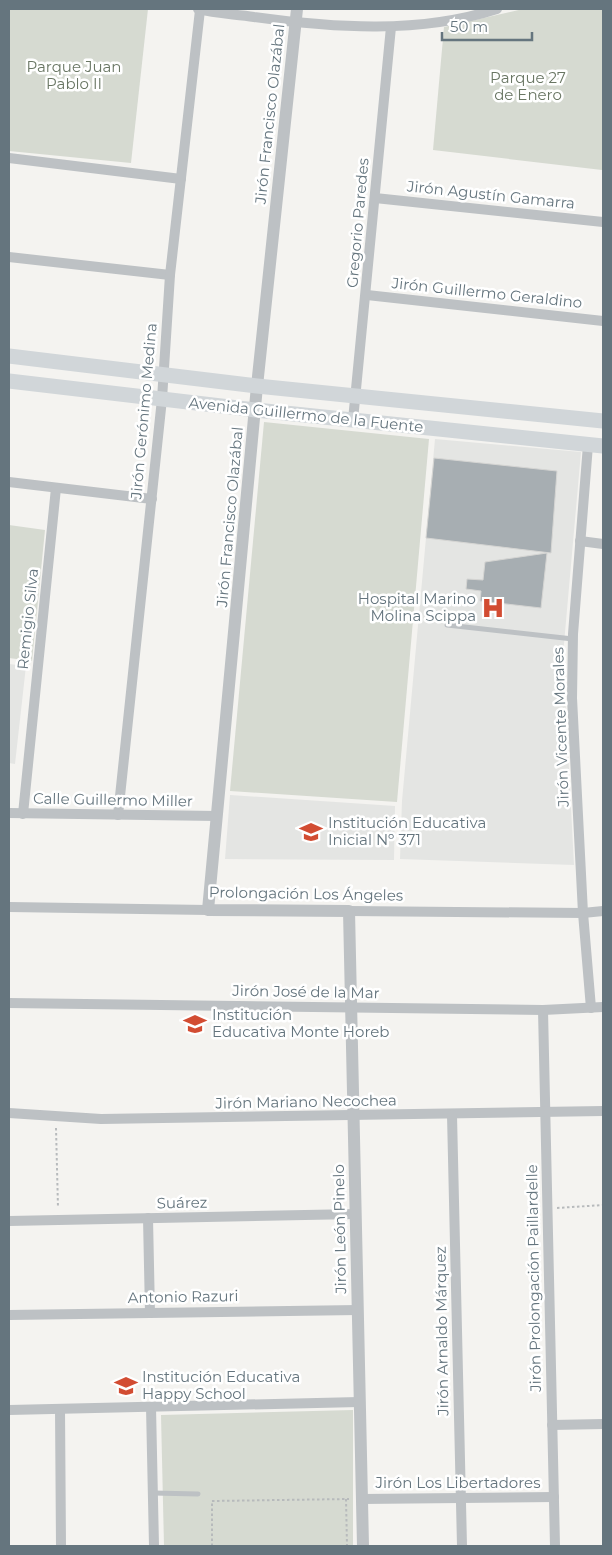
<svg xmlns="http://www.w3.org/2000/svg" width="612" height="1555" viewBox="0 0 612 1555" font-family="Montserrat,sans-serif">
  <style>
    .built { fill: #e4e5e3 }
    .green { fill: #d6dad1 }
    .building { fill: #a7aeb2; stroke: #d5d5d3 }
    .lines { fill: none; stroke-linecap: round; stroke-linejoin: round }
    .path { stroke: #b7babc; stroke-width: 2; stroke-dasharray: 2.5 2.5; stroke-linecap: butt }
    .service { stroke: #bdc1c4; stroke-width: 5 }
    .minor { stroke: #bdc1c4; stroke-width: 10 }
    .tertiary { stroke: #bdc1c4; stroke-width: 12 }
    .secondary { stroke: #d1d6d9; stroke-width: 15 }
    .labels { text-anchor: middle; stroke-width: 5; stroke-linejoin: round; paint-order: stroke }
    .park-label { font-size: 15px; fill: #697663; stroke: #fff }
    .street-label { font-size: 15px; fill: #65757e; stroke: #fff }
    .poi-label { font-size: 15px; fill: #65757e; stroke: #fff; text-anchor: start }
  </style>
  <rect width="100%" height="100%" fill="#f4f3f0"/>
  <g class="built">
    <polygon points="435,439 581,452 563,655 574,865 400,859 402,801"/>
    <polygon points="9,664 26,666 15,764 9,763"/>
    <polygon points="230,795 395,806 394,860 225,859"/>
  </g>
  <g class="green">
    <polygon points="9,9 148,9 131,163 9,151"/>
    <polygon points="523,9 603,9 602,170 433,150 444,27"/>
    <polygon points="264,422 429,439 397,802 230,791"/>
    <polygon points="9,525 45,530 32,661 9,658"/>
    <polygon points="353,1410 353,1546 164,1546 161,1415"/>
  </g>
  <g class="building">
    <polygon points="434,458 557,471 551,553 426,538"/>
    <polygon points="547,553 541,608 480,601 481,591 466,589 467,579 483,580 485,562"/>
  </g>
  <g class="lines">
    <g class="path">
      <polyline points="56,1128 58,1208"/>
      <polyline points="557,1208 603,1205"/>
      <polyline points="346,1499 347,1546"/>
      <polyline points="212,1546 212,1501 349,1499"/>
    </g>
    <g class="service">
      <polyline points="447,625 573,639"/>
      <polyline points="153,1493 198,1494"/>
    </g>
    <g class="minor">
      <path d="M198 9C216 14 236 14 254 17 335 28 419 34 497 9"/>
      <polyline points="9,158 181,179"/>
      <polyline points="375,198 603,222"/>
      <polyline points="9,257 170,275"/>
      <polyline points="367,295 603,321"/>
      <polyline points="353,420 391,27"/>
      <polyline points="588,445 573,634 572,698 583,913 591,1008"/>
      <polyline points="9,482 152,499"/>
      <polyline points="580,541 603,544"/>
      <polyline points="9,813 217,816"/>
      <polyline points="23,814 56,488"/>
      <polyline points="118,815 162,399 170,275 200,10"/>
      <polyline points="9,907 208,910"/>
      <polyline points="349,911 583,913 603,911"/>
      <polyline points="9,1003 543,1010 603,1007"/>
      <polyline points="543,1010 555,1546"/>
      <polyline points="9,1113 101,1119 603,1111"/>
      <polyline points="452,1115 462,1546"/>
      <polyline points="148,1218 150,1313"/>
      <polyline points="9,1221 356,1214"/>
      <polyline points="9,1315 358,1310"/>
      <polyline points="151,1407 154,1546"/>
      <polyline points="60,1409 61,1546"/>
      <polyline points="9,1410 359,1402"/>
      <polyline points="552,1425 603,1424"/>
      <polyline points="362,1499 554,1497"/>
    </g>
    <polyline class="tertiary" points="297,9 257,386 208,910 349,911 363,1546"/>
    <g class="secondary">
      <polyline points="9,356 257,386 603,421"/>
      <polyline points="9,381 256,410 603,446"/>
    </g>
  </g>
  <defs>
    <symbol id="hospital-bare" viewBox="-9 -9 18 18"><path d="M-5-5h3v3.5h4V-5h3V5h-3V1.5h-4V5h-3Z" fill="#d24c32" stroke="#fff" stroke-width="2.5" paint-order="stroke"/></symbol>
    <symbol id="school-bare" viewBox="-9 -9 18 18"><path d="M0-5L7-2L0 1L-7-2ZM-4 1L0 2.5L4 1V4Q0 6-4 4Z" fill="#d24c32" stroke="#fff" stroke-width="2.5" paint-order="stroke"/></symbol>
  </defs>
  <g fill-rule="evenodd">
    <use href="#hospital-bare" x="477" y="592" width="32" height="32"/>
    <use href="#school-bare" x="295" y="816" width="32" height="32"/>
    <use href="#school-bare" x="179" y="1008" width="32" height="32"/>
    <use href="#school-bare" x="110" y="1370" width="32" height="32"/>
  </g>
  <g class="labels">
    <g class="park-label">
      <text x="74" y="72">Parque Juan<tspan x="74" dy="17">Pablo II</tspan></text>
      <text x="528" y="83">Parque 27<tspan x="528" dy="17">de Enero</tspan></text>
    </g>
    <g class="street-label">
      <text transform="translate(270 114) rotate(-84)" y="5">Jirón Francisco Olazábal</text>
      <text transform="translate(491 195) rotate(6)" y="5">Jirón Agustín Gamarra</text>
      <text transform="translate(358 223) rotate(-85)" y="5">Gregorio Paredes</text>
      <text transform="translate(487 293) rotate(6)" y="5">Jirón Guillermo Geraldino</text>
      <text transform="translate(144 411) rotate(-85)" y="5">Jirón Gerónimo Medina</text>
      <text transform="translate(306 415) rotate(6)" y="5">Avenida Guillermo de la Fuente</text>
      <text transform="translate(230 517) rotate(-85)" y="5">Jirón Francisco Olazábal</text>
      <text transform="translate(28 619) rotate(-84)" y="5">Remigio Silva</text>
      <text transform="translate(561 727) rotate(-92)" y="5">Jirón Vicente Morales</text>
      <text transform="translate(113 800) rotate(1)" y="5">Calle Guillermo Miller</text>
      <text transform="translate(306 894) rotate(1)" y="5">Prolongación Los Ángeles</text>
      <text transform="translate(306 992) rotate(1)" y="5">Jirón José de la Mar</text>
      <text transform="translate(306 1102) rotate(-1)" y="5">Jirón Mariano Necochea</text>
      <text transform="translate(182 1203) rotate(-1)" y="5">Suárez</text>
      <text transform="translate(340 1229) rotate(-91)" y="5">Jirón León Pinelo</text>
      <text transform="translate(534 1278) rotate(-91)" y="5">Jirón Prolongación Paillardelle</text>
      <text transform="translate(183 1297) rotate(-1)" y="5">Antonio Razuri</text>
      <text transform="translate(442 1331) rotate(-91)" y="5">Jirón Arnaldo Márquez</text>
      <text x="458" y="1488">Jirón Los Libertadores</text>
    </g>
    <g class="poi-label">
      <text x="476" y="604" text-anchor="end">Hospital Marino<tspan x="476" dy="17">Molina Scippa</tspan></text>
      <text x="328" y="828">Institución Educativa<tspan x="328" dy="17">Inicial Nº 371</tspan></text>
      <text x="212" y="1020">Institución<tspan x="212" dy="17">Educativa Monte Horeb</tspan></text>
      <text x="142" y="1382">Institución Educativa<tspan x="142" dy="17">Happy School</tspan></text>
    </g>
  </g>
  <rect width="612" height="1555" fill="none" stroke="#65757e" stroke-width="20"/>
  <path d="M442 32v8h90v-8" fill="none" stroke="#65757e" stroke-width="2.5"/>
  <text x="450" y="32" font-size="15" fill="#65757e" stroke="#ffffff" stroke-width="4" paint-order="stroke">50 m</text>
</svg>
